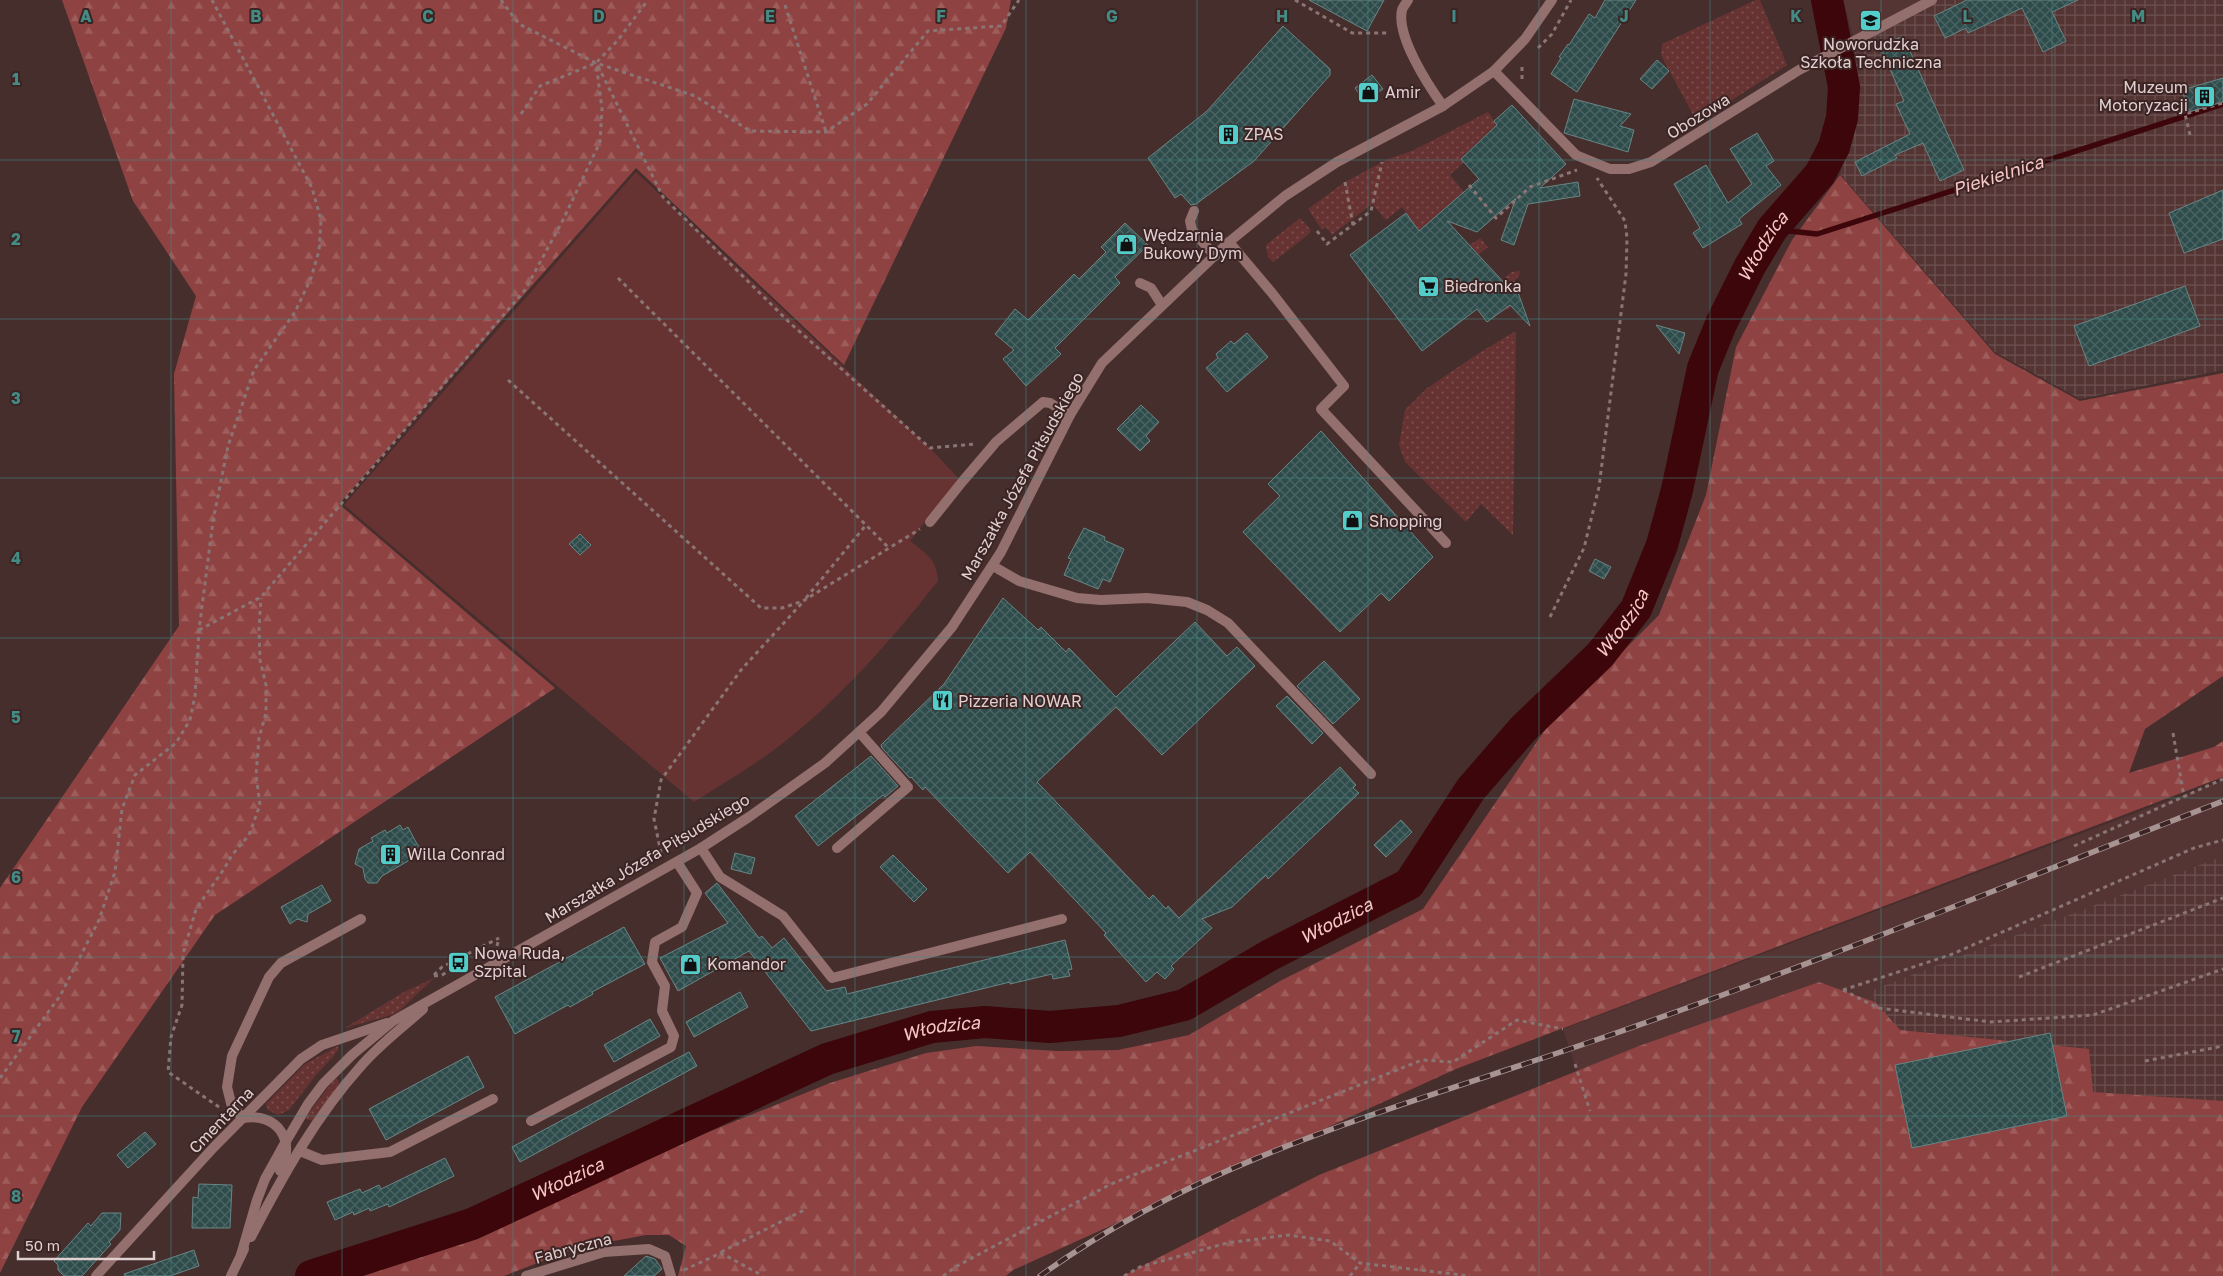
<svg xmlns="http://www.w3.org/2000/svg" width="2223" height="1276" viewBox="0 0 2223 1276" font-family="'Golos Text',sans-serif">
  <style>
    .built { fill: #543534 }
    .industrial { fill: url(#industrial-grid) }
    .grass { fill: url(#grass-dots) }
    .forest { fill: url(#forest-firs) }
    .garden { fill: #673332 }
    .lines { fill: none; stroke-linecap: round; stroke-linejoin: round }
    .stream { stroke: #3c060a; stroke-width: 5.5 }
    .river { stroke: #3c060a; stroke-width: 32 }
    .building { fill: url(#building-cross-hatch); stroke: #668684 }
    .path { stroke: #8a7574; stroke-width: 3; stroke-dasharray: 4 4; stroke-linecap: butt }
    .service { stroke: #936f6d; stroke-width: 10 }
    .minor { stroke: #936f6d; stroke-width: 10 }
    .tertiary { stroke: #936f6d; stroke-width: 10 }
    .rail-casing { stroke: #a69392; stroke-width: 5.5 }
    .rail { stroke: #3b2423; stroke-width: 4; stroke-dasharray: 11; stroke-linecap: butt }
    .grid { fill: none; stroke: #438c86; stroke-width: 1; stroke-opacity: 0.55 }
    .labels { text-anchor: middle; stroke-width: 4; stroke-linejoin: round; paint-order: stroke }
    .poi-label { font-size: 16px; fill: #e0d0cf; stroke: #3b2423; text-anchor: start }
    .street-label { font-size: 16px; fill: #e0d0cf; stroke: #3b2423 }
    .water-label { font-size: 18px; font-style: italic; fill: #f6c7c5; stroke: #3b2423 }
    .grid-label { font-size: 16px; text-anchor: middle; font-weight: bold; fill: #438c86; stroke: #3b2423; stroke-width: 4; stroke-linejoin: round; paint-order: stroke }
  </style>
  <defs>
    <pattern id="industrial-grid" width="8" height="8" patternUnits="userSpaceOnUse" patternTransform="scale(1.25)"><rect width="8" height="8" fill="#543534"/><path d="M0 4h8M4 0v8" fill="none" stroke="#6c5150"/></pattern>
    <pattern id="grass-dots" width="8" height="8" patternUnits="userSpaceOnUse" patternTransform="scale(1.25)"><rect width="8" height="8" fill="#673332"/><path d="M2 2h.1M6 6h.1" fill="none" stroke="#7c504f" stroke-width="1.8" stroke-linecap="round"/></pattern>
    <pattern id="forest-firs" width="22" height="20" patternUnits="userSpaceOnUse" patternTransform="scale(1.25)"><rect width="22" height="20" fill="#8e4241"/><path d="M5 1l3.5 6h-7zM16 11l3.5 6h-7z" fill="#9e5c5b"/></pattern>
    <pattern id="building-cross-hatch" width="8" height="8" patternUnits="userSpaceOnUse" patternTransform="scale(1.25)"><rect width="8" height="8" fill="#2e4c4b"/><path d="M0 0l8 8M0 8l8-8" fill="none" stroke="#4c6564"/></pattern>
  </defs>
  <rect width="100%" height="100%" fill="#462e2d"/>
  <g class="built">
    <polygon points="1843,0 1932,0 1854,40"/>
    <polygon points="2223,780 2223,856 1873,990 1875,1002 1819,982 1577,1072 1563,1029"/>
  </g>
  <g class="industrial">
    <polygon points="1932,0 2223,0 2223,370 2080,399 1995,352 1840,174 1858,88 1854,40"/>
    <polygon points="2223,856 2223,1126 2009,1163 1875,1002 1872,990"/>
  </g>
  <g class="grass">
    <polygon points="1756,0 1760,0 1787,65 1697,122 1661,55 1662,44"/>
    <polygon points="1488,112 1497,125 1461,158 1464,162 1450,175 1464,192 1436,217 1464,249 1480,238 1488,247 1471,260 1494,286 1512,272 1520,271 1519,276 1500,294 1512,307 1501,312 1457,253 1443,263 1402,207 1386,220 1372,204 1332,235 1326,227 1322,230 1308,209 1345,182 1388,159 1412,151"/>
    <polygon points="1300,218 1311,230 1309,234 1273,262 1268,257 1266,245"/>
    <polygon points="1516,331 1513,535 1481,504 1466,522 1405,462 1399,445 1405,410 1426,389 1479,353"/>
    <polygon points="434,978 399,1011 391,1015 345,1028 404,992"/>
    <polygon points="338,1046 338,1050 332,1058 316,1075 289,1110 278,1115 268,1110 266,1104 305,1064"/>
    <polygon points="335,1079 338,1079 339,1084 313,1121 306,1119 307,1115"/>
  </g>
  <g class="forest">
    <polygon points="62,0 1011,0 1006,28 844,365 636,168 339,504 555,688 215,915 82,1107 0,1273 0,888 179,626 174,374 196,296 133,201"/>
    <polygon points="1840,175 1995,354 2080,401 2223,373 2223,676 2145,729 2129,773 2214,747 2223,741 2223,777 1456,1069 1013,1270 1006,1276 678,1276 686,1246 669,1235 646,1235 576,1248 504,1276 354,1276 477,1238 706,1133 830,1083 926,1053 976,1046 1058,1051 1118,1050 1189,1035 1280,981 1423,909 1547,727 1659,615 1706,495 1736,347 1792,240"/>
    <polygon points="1819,982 1875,1002 1900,1030 2089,1049 2093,1092 2223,1101 2223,1276 1123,1276 1319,1175 1639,1046"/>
  </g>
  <path class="garden" d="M636 172 930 448 959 479 910 541C926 554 937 559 938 581 892 639 842 697 783 743 755 765 724 783 694 802L344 505Z"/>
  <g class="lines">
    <polyline class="stream" points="1772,229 1817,234 2223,104"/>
    <path class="river" id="s1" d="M311 1276 472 1224 827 1059 932 1027 985 1022 1050 1027 1119 1021 1184 1005 1270 955 1409 884 1471 789 1523 729 1600 655 1636 609 1662 545 1677 490 1703 368 1721 324 1750 266 1772 229 1820 174 1834 147 1842 118 1844 87 1827 0"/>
  </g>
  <g class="building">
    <polygon points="1309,0 1384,0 1367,31"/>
    <polygon points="1605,0 1636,0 1577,92 1551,74 1561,58 1559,57 1568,44 1569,45 1589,14 1595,18"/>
    <polygon points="1967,0 2078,0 2052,12 2066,41 2043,52 2022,8 1968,33 1966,28 1945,38 1934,16"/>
    <polygon points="1283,26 1330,69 1330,75 1254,161 1196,204 1191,205 1181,194 1175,198 1148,158 1207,111"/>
    <polygon points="1903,36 1964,170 1940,181 1923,143 1895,155 1897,158 1862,176 1855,162 1910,134 1896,104 1904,101 1880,46"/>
    <polygon points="1657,60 1669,71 1652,89 1640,79"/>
    <polygon points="1372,75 1383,89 1365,102 1355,88"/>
    <polygon points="2223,78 2223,102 2189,112 2182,90"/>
    <polygon points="1574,99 1631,114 1620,126 1634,130 1628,152 1564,133"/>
    <polygon points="1512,105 1566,164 1540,188 1578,182 1580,196 1528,204 1514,245 1501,240 1516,198 1477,232 1447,221 1508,287 1514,281 1530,326 1510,305 1487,322 1477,309 1422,351 1350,255 1406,213 1419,231 1479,179 1461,159 1497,125 1494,121"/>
    <polygon points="1757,133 1774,161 1766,166 1781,185 1739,219 1742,224 1703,248 1693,233 1700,228 1674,184 1706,165 1728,203 1752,184 1730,149"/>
    <polygon points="2223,190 2223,239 2184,253 2169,213"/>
    <polygon points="1125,223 1148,245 1115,277 1120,283 1055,348 1061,354 1026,386 1003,359 1014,350 995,334 1015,309 1028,320 1074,274 1079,279 1106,252 1101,247"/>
    <polygon points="2185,286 2200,326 2089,366 2074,326"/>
    <polygon points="1656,325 1685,333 1679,354"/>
    <polygon points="1247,333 1268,357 1227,392 1206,368 1218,358 1216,354 1231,341 1234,344"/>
    <polygon points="1141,405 1159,422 1146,436 1150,441 1140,451 1117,429"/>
    <polygon points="1321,431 1433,557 1389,601 1381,593 1340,632 1243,532 1280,496 1268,484"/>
    <polygon points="1084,528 1105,537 1104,540 1124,549 1110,582 1103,579 1098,589 1064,575 1071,559 1068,558"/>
    <polygon points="580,534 591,545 580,555 569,544"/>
    <polygon points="1595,559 1611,567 1604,579 1589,571"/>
    <polygon points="1003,598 1038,630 1041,627 1066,652 1069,648 1116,697 1195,622 1227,656 1237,647 1255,666 1162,755 1116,707 1037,782 1149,899 1153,895 1166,909 1168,906 1179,918 1340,767 1356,785 1353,788 1359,793 1268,879 1266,875 1232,907 1202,919 1212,928 1171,966 1174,969 1165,979 1157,972 1146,982 1104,935 1106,933 1030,852 1008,873 925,787 923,790 911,777 910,778 882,748 881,745 944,684"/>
    <polygon points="1324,661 1360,699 1333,724 1297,686"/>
    <polygon points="1287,696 1323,733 1312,744 1276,706"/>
    <polygon points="871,756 898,786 885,797 883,795 818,846 795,816"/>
    <polygon points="1401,820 1412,832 1386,857 1374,845"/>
    <polygon points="400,825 403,830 408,827 417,844 429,855 415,857 382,876 377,883 368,883 365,879 363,868 355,864 359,849 373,841 371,838 385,830 387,833"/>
    <polygon points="735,853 755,858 751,874 731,869"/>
    <polygon points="893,855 927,889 914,902 880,867"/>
    <polygon points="717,883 759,938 762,936 772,948 784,938 826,991 845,987 847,994 1065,940 1072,969 1068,970 1070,976 1053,979 1052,974 1010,984 1010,982 811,1031 749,951 678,991 660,958 728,923 705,893"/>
    <polygon points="322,885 331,901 308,914 307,922 297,919 290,924 281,907"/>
    <polygon points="624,927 645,964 592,992 593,994 570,1007 568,1005 515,1034 495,997"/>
    <polygon points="740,992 748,1007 694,1037 686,1022"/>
    <polygon points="650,1019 660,1036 614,1062 604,1045"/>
    <polygon points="2050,1033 2067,1116 1912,1148 1895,1065"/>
    <polygon points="689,1052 697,1066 520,1162 512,1147"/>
    <polygon points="468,1056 484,1087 386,1140 369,1109"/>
    <polygon points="145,1132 156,1144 128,1168 117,1155"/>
    <polygon points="445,1158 454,1176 389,1207 388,1204 370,1211 369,1208 354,1215 353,1212 335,1220 327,1202 360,1189 362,1193 379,1185 381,1189"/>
    <polygon points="199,1184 232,1185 230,1228 192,1228 193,1197 198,1198"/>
    <polygon points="102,1213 121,1213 120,1230 109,1242 111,1244 82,1276 64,1276 58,1270 58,1265 54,1261 88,1223 91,1226"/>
    <polygon points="194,1250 199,1266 170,1276 125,1276 124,1274"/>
    <polygon points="646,1256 655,1259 662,1269 654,1276 624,1276"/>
  </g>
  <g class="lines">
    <g class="path">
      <polyline points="501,0 519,24 596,63 695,96 750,131 826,132 867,104 928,31 1001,26 1019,0"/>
      <polyline points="1295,0 1352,33 1390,33"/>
      <polyline points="785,5 826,132"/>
      <polyline points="1538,48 1552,34 1571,0"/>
      <polyline points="598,66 663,197 790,323 930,448 975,444"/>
      <polyline points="1522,79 1522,63"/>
      <polyline points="521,114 540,86 596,63 618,40 648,0"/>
      <polyline points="2190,135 2185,114 2223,103"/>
      <polyline points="1345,182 1353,225"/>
      <polyline points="1469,185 1496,218 1530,187 1577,170"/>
      <polyline points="1317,231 1327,244 1371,211 1382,162"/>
      <polyline points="618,278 889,548"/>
      <polyline points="508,380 761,608 782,608 803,601 920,529"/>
      <polyline points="806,598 866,525"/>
      <polyline points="1550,617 1584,548 1599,487 1626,274 1627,238 1625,221 1597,178"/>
      <polyline points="199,630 261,597 525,290 563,220 600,142 602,109 596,63"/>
      <polyline points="2173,733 2184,797"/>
      <polyline points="2074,846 2223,779"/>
      <polyline points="661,853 654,819 661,780 741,670 802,603"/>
      <polyline points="497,946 499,938"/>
      <polyline points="434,975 442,967 499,938"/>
      <polyline points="434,976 442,975 456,967"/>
      <polyline points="2019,977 2223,898"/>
      <polyline points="1843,990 1950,955 2194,848 2223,840"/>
      <polyline points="1843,990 1878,1008 1991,1022 2093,1015 2223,969"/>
      <polyline points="2145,1061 2223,1046"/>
      <polyline points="1575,1064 1590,1111"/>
      <polyline points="0,1078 60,996 99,920 115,872 122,809 135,775 176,743 190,720 195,696 199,630 213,521 228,446 254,370 295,312 311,278 319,251 321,220 312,188 212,0"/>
      <polyline points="219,1107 168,1072 171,1037 182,1005 183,954 196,909 224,869 232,855 249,835 260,805 256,775 259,738 266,713 266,685 260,660 259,628 261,598"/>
      <polyline points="721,1252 806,1209"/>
      <polyline points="684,1270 721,1253 763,1276"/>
      <polyline points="943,1276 957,1266 1111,1184 1422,1060 1453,1062 1517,1020 1563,1029"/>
      <polyline points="1124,1276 1140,1267 1227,1243 1288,1235 1330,1241 1360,1263 1470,1276"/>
      <polyline points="1350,1276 1360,1263"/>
    </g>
    <g class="service">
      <path d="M1408 0C1406 3 1403 7 1402 10 1396 36 1428 85 1443 106"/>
      <polyline points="1194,211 1190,221 1192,230 1215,256"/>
      <polyline points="1229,242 1272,293 1344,386 1321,409 1446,543"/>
      <polyline points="1140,283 1151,288 1162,305"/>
      <polyline points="930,522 962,482 996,442 1043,402 1050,403 1070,415"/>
      <polyline points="993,566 1019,581 1077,598 1101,600 1147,598 1187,602 1207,610 1228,623 1371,774"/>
      <polyline points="701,848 720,877 783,916 832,978 1062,919"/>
      <polyline points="837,848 908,787 859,732"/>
      <polyline points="243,1118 232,1107 227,1087 232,1056 269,977 281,963 361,919"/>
      <polyline points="531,1121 671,1047 674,1036 662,1011 665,986 652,962 655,942 682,927 697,893 677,862"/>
      <polyline points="300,1151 322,1160 390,1152 493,1099"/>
      <polyline points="526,1276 604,1252 649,1249 665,1256 671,1276"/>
    </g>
    <polyline class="minor" points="1494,71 1576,155 1610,169 1629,169 1651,162 1799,70 1932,0"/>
    <g class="tertiary">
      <path d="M243 1118C277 1112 297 1141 280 1171"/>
      <path d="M251 1237C282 1177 316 1116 361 1066 379 1045 402 1028 423 1009"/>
      <polyline points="241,1255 257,1200 265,1179 285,1143 308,1104 323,1084 352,1055 393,1021 701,848 749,817 825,763 881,712 952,627 1001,552 1070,415 1102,363 1229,242 1285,196 1337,162 1443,106 1494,71 1525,39 1552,0"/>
      <polyline points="96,1276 214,1147 301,1059 322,1045 387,1023"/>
      <polyline points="231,1276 244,1249"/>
    </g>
    <defs>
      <path id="rail" d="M1040 1276C1203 1157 1405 1106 1593 1041 1806 968 2014 882 2223 801"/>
    </defs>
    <use href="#rail" class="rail-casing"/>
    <use href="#rail" class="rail"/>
  </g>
  <path class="grid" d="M171 0V1276M342 0V1276M513 0V1276M684 0V1276M855 0V1276M1026 0V1276M1197 0V1276M1368 0V1276M1539 0V1276M1710 0V1276M1881 0V1276M2052 0V1276M0 160H2223M0 319H2223M0 478H2223M0 638H2223M0 798H2223M0 957H2223M0 1116H2223"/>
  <defs>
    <symbol id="school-square" viewBox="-11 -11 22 22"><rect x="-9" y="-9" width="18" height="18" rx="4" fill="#53cdca" stroke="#3b2423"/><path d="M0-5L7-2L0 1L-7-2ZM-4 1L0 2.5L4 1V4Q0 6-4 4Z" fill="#111"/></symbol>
    <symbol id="shop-square" viewBox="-11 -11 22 22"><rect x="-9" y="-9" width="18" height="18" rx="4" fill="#53cdca" stroke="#3b2423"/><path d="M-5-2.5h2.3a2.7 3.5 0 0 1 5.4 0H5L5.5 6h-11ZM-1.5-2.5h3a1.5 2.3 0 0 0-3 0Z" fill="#111"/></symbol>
    <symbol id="building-square" viewBox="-11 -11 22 22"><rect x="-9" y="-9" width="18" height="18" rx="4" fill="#53cdca" stroke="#3b2423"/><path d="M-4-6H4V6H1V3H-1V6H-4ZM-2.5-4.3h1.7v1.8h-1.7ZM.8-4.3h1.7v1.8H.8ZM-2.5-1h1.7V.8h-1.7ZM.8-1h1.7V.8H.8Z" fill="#111"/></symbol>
    <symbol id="supermarket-square" viewBox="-11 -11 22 22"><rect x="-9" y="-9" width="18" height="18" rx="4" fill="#53cdca" stroke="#3b2423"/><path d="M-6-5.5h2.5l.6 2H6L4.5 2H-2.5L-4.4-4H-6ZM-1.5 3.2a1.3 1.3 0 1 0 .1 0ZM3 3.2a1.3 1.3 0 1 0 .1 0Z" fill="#111"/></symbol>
    <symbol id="restaurant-square" viewBox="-11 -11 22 22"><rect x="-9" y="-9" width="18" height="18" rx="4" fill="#53cdca" stroke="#3b2423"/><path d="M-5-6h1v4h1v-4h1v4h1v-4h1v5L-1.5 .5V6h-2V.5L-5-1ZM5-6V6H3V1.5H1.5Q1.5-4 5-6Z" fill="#111"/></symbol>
    <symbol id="bus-square" viewBox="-11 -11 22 22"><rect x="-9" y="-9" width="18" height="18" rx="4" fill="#53cdca" stroke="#3b2423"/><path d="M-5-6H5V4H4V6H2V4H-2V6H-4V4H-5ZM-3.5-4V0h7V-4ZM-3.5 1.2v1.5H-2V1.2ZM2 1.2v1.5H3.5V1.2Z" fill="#111"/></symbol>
  </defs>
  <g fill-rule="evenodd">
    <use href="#school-square" x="1858" y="8" width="25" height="25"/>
    <use href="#shop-square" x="1356" y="80" width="25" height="25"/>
    <use href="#building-square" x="2192" y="84" width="25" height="25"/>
    <use href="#building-square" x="1216" y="122" width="25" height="25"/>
    <use href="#shop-square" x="1114" y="232" width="25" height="25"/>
    <use href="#supermarket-square" x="1416" y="274" width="25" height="25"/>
    <use href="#shop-square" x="1340" y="508" width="25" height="25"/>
    <use href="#restaurant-square" x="930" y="688" width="25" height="25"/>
    <use href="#building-square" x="378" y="842" width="25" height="25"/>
    <use href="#bus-square" x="446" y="950" width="25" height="25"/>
    <use href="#shop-square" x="678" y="952" width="25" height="25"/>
  </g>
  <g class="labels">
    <g class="poi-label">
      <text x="1871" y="50" text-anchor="middle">Noworudzka<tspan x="1871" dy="18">Szkoła Techniczna</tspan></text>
      <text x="2188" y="93" text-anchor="end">Muzeum<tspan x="2188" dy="18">Motoryzacji</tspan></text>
      <text x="1385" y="98">Amir</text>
      <text x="1244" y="140">ZPAS</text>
      <text x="1143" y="241">Wędzarnia<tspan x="1143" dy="18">Bukowy Dym</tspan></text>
      <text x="1444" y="292">Biedronka</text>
      <text x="1369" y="527">Shopping</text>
      <text x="958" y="707">Pizzeria NOWAR</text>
      <text x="407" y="860">Willa Conrad</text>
      <text x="474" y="959">Nowa Ruda,<tspan x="474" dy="18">Szpital</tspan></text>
      <text x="707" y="970">Komandor</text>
    </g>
    <g class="street-label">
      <text transform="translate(1698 116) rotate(-32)" y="6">Obozowa</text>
      <text transform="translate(1022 476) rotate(-61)" y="6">Marszałka Józefa Piłsudskiego</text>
      <text transform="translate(647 858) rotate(-31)" y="6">Marszałka Józefa Piłsudskiego</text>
      <text transform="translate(221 1120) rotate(-46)" y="6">Cmentarna</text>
      <text transform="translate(573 1248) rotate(-15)" y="6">Fabryczna</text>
    </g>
    <g class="water-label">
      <text transform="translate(1998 176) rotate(-18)" y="6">Piekielnica</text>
      <text dy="6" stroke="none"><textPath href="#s1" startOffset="1925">Włodzica</textPath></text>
      <text dy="6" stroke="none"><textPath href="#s1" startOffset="1519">Włodzica</textPath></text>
      <text dy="6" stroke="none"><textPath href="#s1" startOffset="1099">Włodzica</textPath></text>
      <text dy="6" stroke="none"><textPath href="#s1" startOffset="679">Włodzica</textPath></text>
      <text dy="6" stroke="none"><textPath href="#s1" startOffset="274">Włodzica</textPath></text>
    </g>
  </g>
  <g class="grid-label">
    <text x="86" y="22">A</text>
    <text x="256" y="22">B</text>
    <text x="428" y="22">C</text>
    <text x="599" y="22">D</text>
    <text x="770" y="22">E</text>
    <text x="941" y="22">F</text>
    <text x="1112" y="22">G</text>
    <text x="1282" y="22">H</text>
    <text x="1454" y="22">I</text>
    <text x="1624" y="22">J</text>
    <text x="1796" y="22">K</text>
    <text x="1967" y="22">L</text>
    <text x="2138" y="22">M</text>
    <text x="16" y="85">1</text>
    <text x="16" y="245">2</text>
    <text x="16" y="404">3</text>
    <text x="16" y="564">4</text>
    <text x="16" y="723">5</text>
    <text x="16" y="883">6</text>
    <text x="16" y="1042">7</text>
    <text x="16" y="1202">8</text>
  </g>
  <path d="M18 1251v8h136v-8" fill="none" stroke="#e0d0cf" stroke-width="2.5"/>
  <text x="25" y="1251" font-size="15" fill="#e0d0cf" stroke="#3b2423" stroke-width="4" paint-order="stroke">50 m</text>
</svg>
